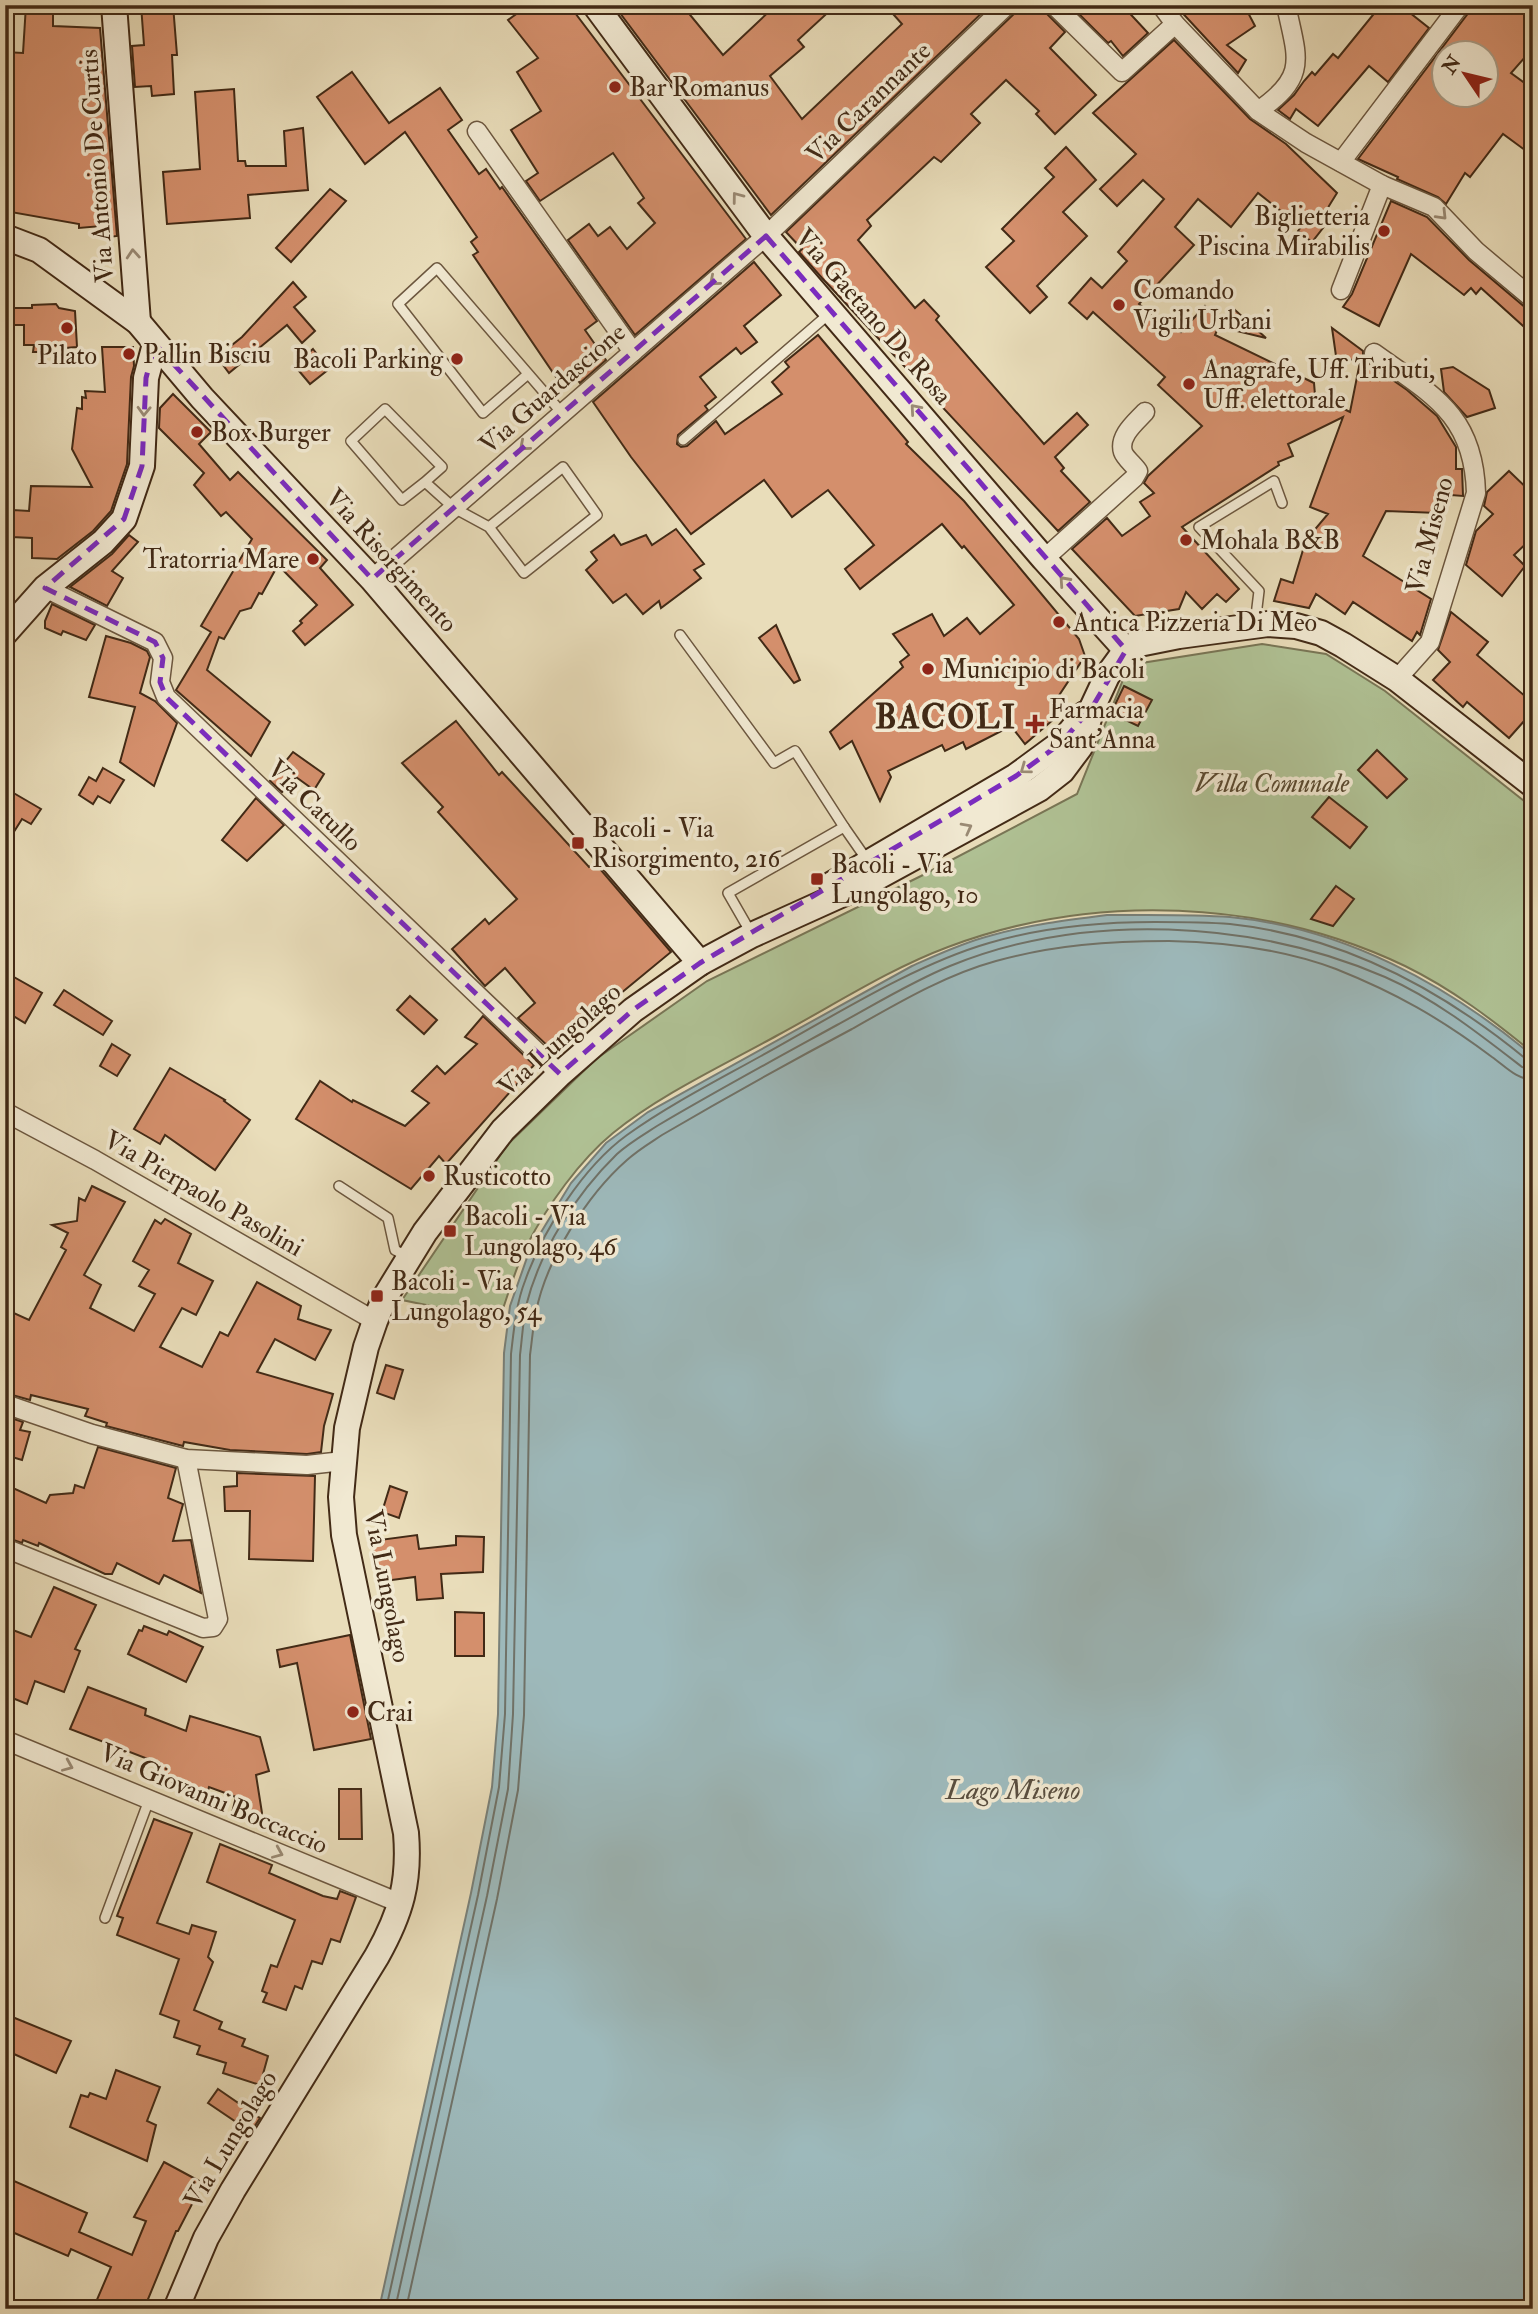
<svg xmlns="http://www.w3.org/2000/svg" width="1538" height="2314" viewBox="0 0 1538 2314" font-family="'IM FELL Double Pica',serif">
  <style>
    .green { fill: #b0c295; stroke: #797656; stroke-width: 2 }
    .water { fill: #9db9bb; stroke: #798079; stroke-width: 2 }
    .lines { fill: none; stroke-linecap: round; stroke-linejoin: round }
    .shore { stroke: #707268; stroke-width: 2 }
    .building { fill: #d48f6c; stroke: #422a16; stroke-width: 2; fill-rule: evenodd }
    .lane-casing { stroke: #6c573f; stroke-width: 12 }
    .street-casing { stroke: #6c573f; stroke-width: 21 }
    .secondary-casing { stroke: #422a16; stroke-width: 28 }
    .lane { stroke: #f1e9d2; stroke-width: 9 }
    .street { stroke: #f1e9d2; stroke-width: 18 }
    .secondary { stroke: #f1e9d2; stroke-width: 24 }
    .oneway { stroke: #9a8a74 }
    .marked { fill: none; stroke: #7b2cbf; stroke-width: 5; stroke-dasharray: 14 9; stroke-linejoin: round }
    .poi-dot { fill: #8f2418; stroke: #f1e9d2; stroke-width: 2.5 }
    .labels { text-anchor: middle; stroke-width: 7; stroke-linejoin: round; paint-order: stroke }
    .poi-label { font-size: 26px; fill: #422a16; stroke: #f1e9d2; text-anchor: start }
    .street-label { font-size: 26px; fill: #422a16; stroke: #f1e9d2 }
    .park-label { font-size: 26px; font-style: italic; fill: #58482f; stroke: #f1e9d2 }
    .water-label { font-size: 28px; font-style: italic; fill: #594e3f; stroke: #f1e9d2 }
    .district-label { font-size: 33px; font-weight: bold; letter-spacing: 2px; fill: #422a16; stroke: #f1e9d2 }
  </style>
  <rect width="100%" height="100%" fill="#e9ddba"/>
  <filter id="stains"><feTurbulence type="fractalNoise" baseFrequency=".00286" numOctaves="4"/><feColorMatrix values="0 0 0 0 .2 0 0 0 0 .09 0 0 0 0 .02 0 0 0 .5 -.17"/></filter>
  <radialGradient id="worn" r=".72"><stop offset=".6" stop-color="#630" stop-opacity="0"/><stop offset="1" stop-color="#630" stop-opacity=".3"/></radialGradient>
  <path class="green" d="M1262 644 1326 654 1385 691 1533 808V1053C1493 1020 1452 989 1405 966 1265 899 1094 892 948 947 889 969 834 1005 778 1035 724 1065 661 1094 613 1133 580 1160 547 1206 527 1245 515 1268 508 1296 499 1320L402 1300 507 1145 596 1059 707 981 921 876 1077 794 1129 665Z"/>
  <path class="water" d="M1107 915C1148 915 1189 914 1230 917 1343 928 1447 984 1533 1056V2309H379L471 1893 492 1787 498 1714 504 1353 510 1306 529 1252 571 1183 606 1143 648 1112 912 966C937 955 962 943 989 936 1027 925 1067 920 1107 915Z"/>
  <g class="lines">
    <g class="shore">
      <path d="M386 2309 478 1895 499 1787 505 1714 511 1354C514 1329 516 1304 525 1281 543 1230 583 1167 627 1135 669 1105 716 1081 761 1056 832 1017 913 965 989 943 1043 927 1099 922 1155 922 1180 922 1205 922 1230 924 1341 936 1441 989 1526 1059L1533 1060"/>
      <path d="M395 2309 487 1896 508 1789 513 1714 520 1355C522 1339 523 1322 526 1306 540 1250 576 1194 617 1154 629 1143 643 1135 657 1126 716 1091 777 1058 837 1025 874 1005 911 982 950 966 1085 911 1253 920 1385 977 1435 999 1478 1033 1522 1067L1533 1069"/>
      <path d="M406 2309 497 1899 518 1790 524 1715 530 1355C532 1341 533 1326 536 1312 546 1260 587 1195 627 1160 638 1150 650 1143 662 1135 725 1098 788 1063 852 1029 898 1003 945 975 996 961 1054 945 1109 941 1169 941 1226 942 1283 949 1336 969 1396 993 1440 1018 1492 1057 1505 1066 1516 1079 1533 1080"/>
    </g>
  </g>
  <g class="building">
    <polygon points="26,5 53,5 53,26 100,28 117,236 102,238 101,226 79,228 79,224 5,211 5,52 23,53"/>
    <polygon points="141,5 173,5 177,55 172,55 174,94 152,96 151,86 135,87 132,46 144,45"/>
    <polygon points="529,5 569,5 746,239 635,335 568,240 589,224 598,236 610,227 627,249 655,223 638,203 644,198 613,153 540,201 526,181 538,173 511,130 541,111 517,72 538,58 508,20"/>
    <polygon points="614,5 682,5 723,55 776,5 836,5 798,40 804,47 770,76 802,119 902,24 885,5 982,5 986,9 771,215"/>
    <polygon points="1018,5 1043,5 1046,13 1065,32 1050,48 1096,95 1055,134 1036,114 1039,111 1006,80 971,114 980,123 941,162 934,157 867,220 871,226 858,240 915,308 924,300 939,316 936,320 1044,444 1077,413 1088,425 1055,457 1064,468 1061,471 1090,502 1058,531 822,278 799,252 802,249 786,232 1015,13"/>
    <polygon points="1070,5 1122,5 1148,33 1123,56 1111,41 1108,43"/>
    <polygon points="1175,5 1244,5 1255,26 1227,45 1246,60 1238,73"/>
    <polygon points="1381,5 1400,5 1429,28 1388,82 1369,66 1318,126 1296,109 1290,119 1278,110 1294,95 1304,81 1312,72 1315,75 1333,54 1338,58"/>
    <path d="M1471 5H1533V48L1511 73 1533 89V156L1503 134 1470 177 1465 173 1446 204 1438 197 1397 179 1398 177 1358 159 1469 12ZM1444 52H1486V94H1444Z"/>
    <polygon points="1174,40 1250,119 1286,144 1337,193 1324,214 1330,219 1312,242 1298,231 1301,227 1258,193 1231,227 1198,199 1175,227 1194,245 1139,304 1164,327 1169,321 1181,332 1205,306 1221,321 1215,335 1314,383 1315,395 1350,412 1360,362 1336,356 1332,328 1363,351 1363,357 1367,362 1407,390 1437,416 1456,447 1456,469 1462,469 1463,496 1451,495 1450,501 1440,501 1438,513 1386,511 1363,556 1431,599 1420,635 1417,632 1412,641 1353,602 1345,614 1316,594 1309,608 1274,601 1281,579 1293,583 1306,540 1328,514 1310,507 1343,417 1288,444 1293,456 1278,462 1279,465 1182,527 1239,589 1226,602 1217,594 1202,609 1186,592 1179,609 1135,616 1072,549 1107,518 1122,536 1150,516 1140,502 1154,493 1144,483 1148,476 1202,426 1158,385 1165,377 1093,312 1087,319 1069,303 1091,278 1102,288 1127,261 1118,252 1164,199 1143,180 1117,206 1100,189 1136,154 1093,113"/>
    <polygon points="352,72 389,123 440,88 462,120 448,130 479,174 486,169 500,189 502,187 597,321 585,330 606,360 580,383 571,371 558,380 473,255 478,252 471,242 477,237 405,132 365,164 317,97"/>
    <polygon points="234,89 238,161 245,161 246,166 286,166 284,131 303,128 308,190 248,195 250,218 167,224 163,172 200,169 195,92"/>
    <polygon points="1066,147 1096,180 1063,212 1087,236 1037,286 1047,297 1030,313 986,267 1014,241 1002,229 1054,177 1045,168"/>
    <polygon points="330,189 346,201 291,262 276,248"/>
    <polygon points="1391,201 1427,217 1469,260 1526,308 1533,310 1533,335 1481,288 1476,294 1471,288 1464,295 1411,254 1379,326 1343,307 1352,294"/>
    <polygon points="754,262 781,295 744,326 757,342 741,354 736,348 700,377 716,397 705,406 708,410 678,435 677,444 681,447 687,446 716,421 725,434 782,394 772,382 789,367 785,362 818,335 908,442 906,444 964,501 1079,639 1085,656 1056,700 1062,707 1051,716 1054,719 1025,744 1011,726 966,749 963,742 945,751 942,745 888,771 891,777 880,801 852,741 840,749 830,732 903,667 900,662 909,655 893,634 932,614 944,636 967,618 980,634 1014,605 964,546 962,548 942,524 860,589 845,569 874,545 828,490 792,517 764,480 691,534 631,457 593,402"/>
    <polygon points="293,282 306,297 294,307 315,331 302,343 287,325 229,373 217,357 242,337"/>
    <polygon points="56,304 59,308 75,311 77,347 65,348 62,352 33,352 34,345 24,345 24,325 11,325 10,308 32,308 32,305"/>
    <polygon points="1235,310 1266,338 1220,327"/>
    <polygon points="102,347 133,347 134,366 131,377 127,464 111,511 93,531 57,559 32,558 32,538 12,537 13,510 29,511 31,486 92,487 72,449 77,408 82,409 82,397 86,398 85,391 105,392"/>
    <polygon points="313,349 329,369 310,384 294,365"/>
    <polygon points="1453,367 1489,390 1495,408 1467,417 1444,392 1441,369"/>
    <polygon points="173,394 211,432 199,444 230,480 238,472 327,560 320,568 353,605 305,645 293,631 302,623 300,621 317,605 278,565 262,594 259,593 251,608 240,611 224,639 219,637 207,670 270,722 251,756 176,690 211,632 201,626 252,539 226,512 221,516 194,485 204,473 159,428 160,408"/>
    <polygon points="1509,471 1533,494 1533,537 1514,555 1525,566 1502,596 1466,565 1476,531 1493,514 1484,506 1487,492"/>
    <polygon points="676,529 704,564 694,570 701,578 661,608 659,601 643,614 626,594 613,603 586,570 597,560 591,552 614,535 621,545 646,535 652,545"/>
    <polygon points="129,535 138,542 112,571 123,578 107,606 70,587 112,554"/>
    <polygon points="52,604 95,625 86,640 63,631 61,635 45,628 45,621"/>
    <polygon points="1451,612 1488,642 1477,655 1533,703 1533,711 1509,738 1467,702 1463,707 1433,680 1450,662 1438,650"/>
    <polygon points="776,625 800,680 794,683 759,638"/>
    <polygon points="106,636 131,643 147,651 150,657 140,693 155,701 177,723 154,786 120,762 135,707 89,697"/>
    <polygon points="1124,686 1152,700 1138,726 1111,713"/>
    <polygon points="456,721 499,775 502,772 589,867 595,863 671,952 552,1050 518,1018 535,1003 505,968 485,986 452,949 485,919 489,924 517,899 438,812 443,807 402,763"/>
    <polygon points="1377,750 1407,779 1387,798 1358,770"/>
    <polygon points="293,752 324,774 314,790 296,777 282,792 270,781"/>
    <polygon points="103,768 124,780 110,803 98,796 93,804 79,795 89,777 96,781"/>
    <polygon points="5,788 41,809 31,824 22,819 5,846"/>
    <polygon points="1329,797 1367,827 1350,848 1312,817"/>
    <polygon points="256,798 284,825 247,861 222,840"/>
    <polygon points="1336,886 1354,899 1333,926 1311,919"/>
    <polygon points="5,972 42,993 25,1023 5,1011"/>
    <polygon points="64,990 112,1021 103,1035 54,1005"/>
    <polygon points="410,996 437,1020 424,1034 397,1010"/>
    <polygon points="483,1016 534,1065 446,1164 439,1156 411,1189 296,1119 320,1081 352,1102 353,1100 405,1126 429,1103 412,1091 437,1066 445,1074 477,1044 465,1037"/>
    <polygon points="112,1044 130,1055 117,1076 100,1066"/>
    <polygon points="170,1068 225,1100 224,1101 250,1120 215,1170 165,1135 160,1144 134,1129"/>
    <polygon points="92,1186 125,1202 84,1275 101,1285 90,1308 134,1331 155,1294 139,1286 149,1270 133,1261 155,1220 161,1224 165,1219 191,1234 178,1263 213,1281 196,1315 182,1308 160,1347 202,1367 220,1332 228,1336 257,1282 301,1306 298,1319 331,1330 315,1360 275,1339 257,1372 333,1394 324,1426 321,1452 307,1454 230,1450 184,1442 183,1446 106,1426 107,1423 85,1416 88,1409 31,1395 30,1400 5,1393 5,1309 29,1320 66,1250 61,1247 68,1233 52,1225 77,1221 79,1198 85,1201"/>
    <polygon points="386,1365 403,1370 394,1399 377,1393"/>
    <polygon points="5,1416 23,1422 20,1430 30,1432 22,1460 12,1457 9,1465 5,1464"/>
    <polygon points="98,1447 176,1468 168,1498 183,1504 173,1541 191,1540 201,1593 164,1575 159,1584 117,1563 112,1574 105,1574 39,1543 38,1546 23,1540 22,1543 5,1537 5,1504 13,1488 46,1503 50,1495 73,1493 75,1485 84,1488"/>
    <polygon points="237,1473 315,1476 313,1561 249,1559 250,1511 225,1511 224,1487 237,1486"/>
    <polygon points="390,1486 407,1492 399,1518 382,1512"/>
    <polygon points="417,1535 419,1549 456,1545 456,1536 484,1537 483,1572 441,1574 443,1598 417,1600 415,1577 377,1582 372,1541"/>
    <polygon points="54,1587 96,1605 75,1649 80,1651 64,1692 35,1681 27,1704 5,1695 5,1627 31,1637"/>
    <polygon points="455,1612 484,1613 484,1656 455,1656"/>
    <polygon points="144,1626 167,1635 169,1631 203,1647 186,1682 128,1654 139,1630 142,1631"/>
    <polygon points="350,1635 371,1739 314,1750 297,1663 280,1667 277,1650"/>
    <polygon points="88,1687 146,1709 145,1715 186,1731 190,1716 260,1737 269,1771 256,1775 262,1813 258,1823 232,1813 236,1797 209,1787 206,1797 167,1781 161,1764 70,1729"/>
    <polygon points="339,1789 361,1789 362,1839 339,1839"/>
    <polygon points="154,1819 192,1833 157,1923 189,1934 192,1925 216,1932 208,1957 213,1962 194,2010 222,2022 219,2029 245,2039 242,2046 268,2056 260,2085 223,2073 226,2063 197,2054 200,2046 174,2037 179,2021 160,2014 179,1959 117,1935 123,1918 117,1916"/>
    <polygon points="220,1844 272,1865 269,1873 323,1896 337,1899 340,1891 356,1897 340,1942 331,1939 322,1964 312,1961 302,1989 295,1986 286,2010 263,2002 267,1993 262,1991 271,1965 277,1967 295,1920 207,1882"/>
    <polygon points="5,2014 71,2041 56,2073 5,2050"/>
    <polygon points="116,2070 160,2087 147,2121 156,2125 147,2161 70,2127 81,2095 88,2097 90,2093 106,2099"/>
    <polygon points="218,2089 260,2118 251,2132 208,2103"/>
    <polygon points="164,2162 203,2183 178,2231 176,2231 144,2309 93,2309 111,2267 71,2249 68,2256 5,2229 5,2177 87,2213 79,2232 132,2255 146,2221 134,2217"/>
  </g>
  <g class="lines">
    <defs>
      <g id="lane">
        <polyline points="528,374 483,413 398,304 437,268 562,413"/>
        <polyline points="683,440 830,313"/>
        <polyline points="425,482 402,500 351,441 385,409 442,467 425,482 454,508 489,527 563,467 597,515 524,573 489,527"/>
        <polyline points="1255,624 1259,591 1199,527 1274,481 1282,503"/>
        <polyline points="680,635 774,763 795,751 844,827"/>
        <polyline points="751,933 728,893 844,827 867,860"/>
        <polyline points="339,1186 388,1218 395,1250 408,1257"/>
        <polyline points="105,1918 149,1800"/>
      </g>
      <g id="street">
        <polyline points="1054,5 1122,72 1175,24"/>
        <polyline points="1161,5 1175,24 1258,111 1306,143 1382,185 1434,207 1476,251 1533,299"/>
        <path d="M1258 111C1309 76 1297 58 1286 5"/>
        <polyline points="477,131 633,352"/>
        <polyline points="1341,162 1460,5"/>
        <polyline points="1341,290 1382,185"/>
        <path d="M1374 353C1431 394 1474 414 1476 493L1430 642 1397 679"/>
        <path d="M1044 559 1134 478 1138 471C1134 465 1125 458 1123 452 1118 436 1136 422 1145 412"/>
        <polyline points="372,579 766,236 1007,5"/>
        <polyline points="45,588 155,642 163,658 160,682 166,697 560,1074"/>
        <polyline points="5,1112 95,1160 375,1321"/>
        <polyline points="5,1404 92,1434 186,1459 307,1465 343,1461"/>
        <polyline points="5,1548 203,1628 213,1627 218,1619 186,1459"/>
        <polyline points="5,1740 402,1904"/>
      </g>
      <g id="secondary">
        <polyline points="114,5 138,322"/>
        <polyline points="595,5 766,236 1044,559 1126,650"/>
        <polyline points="5,237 39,250 138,322 202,398 372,579 700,963"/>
        <polyline points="5,633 45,588 103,542 124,519 142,466 146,378 155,344"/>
        <polyline points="832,884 1016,776 1061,743 1085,714"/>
        <path d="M176 2309 206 2238 233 2190 377 1956C401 1913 410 1882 406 1833L344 1535 341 1497 347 1428 366 1347 375 1321 385 1297 425 1232 503 1130 560 1074 633 1010 700 963 752 935 865 884 1039 789 1062 771 1080 747 1093 706 1107 676 1126 650 1134 645 1179 636 1268 624 1296 626 1321 633 1343 645 1397 679 1533 785"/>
      </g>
    </defs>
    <use href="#lane" class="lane-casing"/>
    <use href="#street" class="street-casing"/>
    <use href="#secondary" class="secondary-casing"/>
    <use href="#lane" class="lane"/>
    <use href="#street" class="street"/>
    <use href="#secondary" class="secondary"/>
  </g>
  <defs><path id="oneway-chevron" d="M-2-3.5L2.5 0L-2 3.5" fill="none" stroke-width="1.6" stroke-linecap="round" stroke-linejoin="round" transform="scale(1.75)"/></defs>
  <g class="oneway">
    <use href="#oneway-chevron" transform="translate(737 197) rotate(-127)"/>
    <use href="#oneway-chevron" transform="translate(1442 215) rotate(46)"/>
    <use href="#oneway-chevron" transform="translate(133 254) rotate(-94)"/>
    <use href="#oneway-chevron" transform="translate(714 281) rotate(139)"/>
    <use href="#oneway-chevron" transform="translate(915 409) rotate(-131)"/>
    <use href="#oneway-chevron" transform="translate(144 411) rotate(92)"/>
    <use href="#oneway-chevron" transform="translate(524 446) rotate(139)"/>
    <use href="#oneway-chevron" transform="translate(1064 581) rotate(-132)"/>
    <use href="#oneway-chevron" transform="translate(1025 769) rotate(144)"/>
    <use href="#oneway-chevron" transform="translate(967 828) rotate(-28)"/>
    <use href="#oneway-chevron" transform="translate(68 1766) rotate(23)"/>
    <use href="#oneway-chevron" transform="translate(278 1853) rotate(23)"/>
  </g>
  <path class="marked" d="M766 236 1126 650 1093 706 1061 743 1016 776 700 963 633 1010 560 1074 166 697 160 682 163 658 155 642 45 588 124 519 142 466 146 378 155 344 372 579Z"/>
  <g class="poi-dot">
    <circle cx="615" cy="87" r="7"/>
    <circle cx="1384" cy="231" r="7"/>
    <circle cx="1119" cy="305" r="7"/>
    <circle cx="67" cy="328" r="7"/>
    <circle cx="129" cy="354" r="7"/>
    <circle cx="457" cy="359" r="7"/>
    <circle cx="1189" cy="384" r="7"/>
    <circle cx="197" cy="432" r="7"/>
    <circle cx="1186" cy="540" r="7"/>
    <circle cx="313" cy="559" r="7"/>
    <circle cx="1059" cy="622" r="7"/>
    <circle cx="928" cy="669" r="7"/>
    <path d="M1031.5 713.5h7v7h7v7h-7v7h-7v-7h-7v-7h7z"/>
    <rect x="571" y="836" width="14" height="14" rx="3.5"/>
    <rect x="810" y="872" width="14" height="14" rx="3.5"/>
    <circle cx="429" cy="1176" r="7"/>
    <rect x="443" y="1224" width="14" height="14" rx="3.5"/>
    <rect x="370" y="1289" width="14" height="14" rx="3.5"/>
    <circle cx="353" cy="1712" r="7"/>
  </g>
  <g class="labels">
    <g class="poi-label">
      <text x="629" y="96">Bar Romanus</text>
      <text x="1370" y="225" text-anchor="end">Biglietteria<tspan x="1370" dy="30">Piscina Mirabilis</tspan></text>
      <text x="1133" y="299">Comando<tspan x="1133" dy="30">Vigili Urbani</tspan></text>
      <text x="143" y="363">Pallin Bisciu</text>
      <text x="67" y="364" text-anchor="middle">Pilato</text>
      <text x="443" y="368" text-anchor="end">Bacoli Parking</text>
      <text x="1203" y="378">Anagrafe, Uff. Tributi,<tspan x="1203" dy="30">Uff. elettorale</tspan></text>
      <text x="211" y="441">Box Burger</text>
      <text x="1200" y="549">Mohala B&amp;B</text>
      <text x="299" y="568" text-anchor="end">Tratorria Mare</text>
      <text x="1073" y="631">Antica Pizzeria Di Meo</text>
      <text x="942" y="678">Municipio di Bacoli</text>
      <text x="1049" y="718">Farmacia<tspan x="1049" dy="30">Sant'Anna</tspan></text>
      <text x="592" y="837">Bacoli - Via<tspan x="592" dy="30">Risorgimento, 216</tspan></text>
      <text x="831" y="873">Bacoli - Via<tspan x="831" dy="30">Lungolago, 10</tspan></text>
      <text x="443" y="1185">Rusticotto</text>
      <text x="464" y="1225">Bacoli - Via<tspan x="464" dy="30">Lungolago, 46</tspan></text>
      <text x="391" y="1290">Bacoli - Via<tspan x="391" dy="30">Lungolago, 54</tspan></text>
      <text x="367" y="1721">Crai</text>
    </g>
    <g class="street-label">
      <text transform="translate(868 102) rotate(-44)" y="9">Via Carannante</text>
      <text transform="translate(96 166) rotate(-94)" y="9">Via Antonio De Curtis</text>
      <text transform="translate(874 316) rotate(49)" y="9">Via Gaetano De Rosa</text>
      <text transform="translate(552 388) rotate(-41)" y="9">Via Guardascione</text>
      <text transform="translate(1429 535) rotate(-75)" y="9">Via Miseno</text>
      <text transform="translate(392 560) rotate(48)" y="9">Via Risorgimento</text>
      <text transform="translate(315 805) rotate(44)" y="9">Via Catullo</text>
      <text transform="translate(559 1039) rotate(-42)" y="9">Via Lungolago</text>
      <text transform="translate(204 1193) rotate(30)" y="9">Via Pierpaolo Pasolini</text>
      <text transform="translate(388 1586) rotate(79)" y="9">Via Lungolago</text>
      <text transform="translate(214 1798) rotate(23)" y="9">Via Giovanni Boccaccio</text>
      <text transform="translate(230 2139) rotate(-59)" y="9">Via Lungolago</text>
    </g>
    <g class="park-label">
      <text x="1272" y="792">Villa Comunale</text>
    </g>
    <g class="water-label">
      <text x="1013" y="1799">Lago Miseno</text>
    </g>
    <g class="district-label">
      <text x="946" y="728">BACOLI</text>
    </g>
  </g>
  <rect width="1538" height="2314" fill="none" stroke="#e9ddba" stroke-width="28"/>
  <rect x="7" y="7" width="1524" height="2300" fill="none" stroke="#422a16" stroke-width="3.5"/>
  <rect x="14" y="14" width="1510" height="2286" fill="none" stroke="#422a16" stroke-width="2"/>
  <g transform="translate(1465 74) rotate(305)"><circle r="33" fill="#f1e9d2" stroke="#ab9d87" stroke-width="2"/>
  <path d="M0-5L12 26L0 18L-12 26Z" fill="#8f2418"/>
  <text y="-10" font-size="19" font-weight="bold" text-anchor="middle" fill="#422a16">N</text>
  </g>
  <rect width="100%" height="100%" filter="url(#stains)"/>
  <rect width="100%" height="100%" fill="url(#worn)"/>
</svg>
